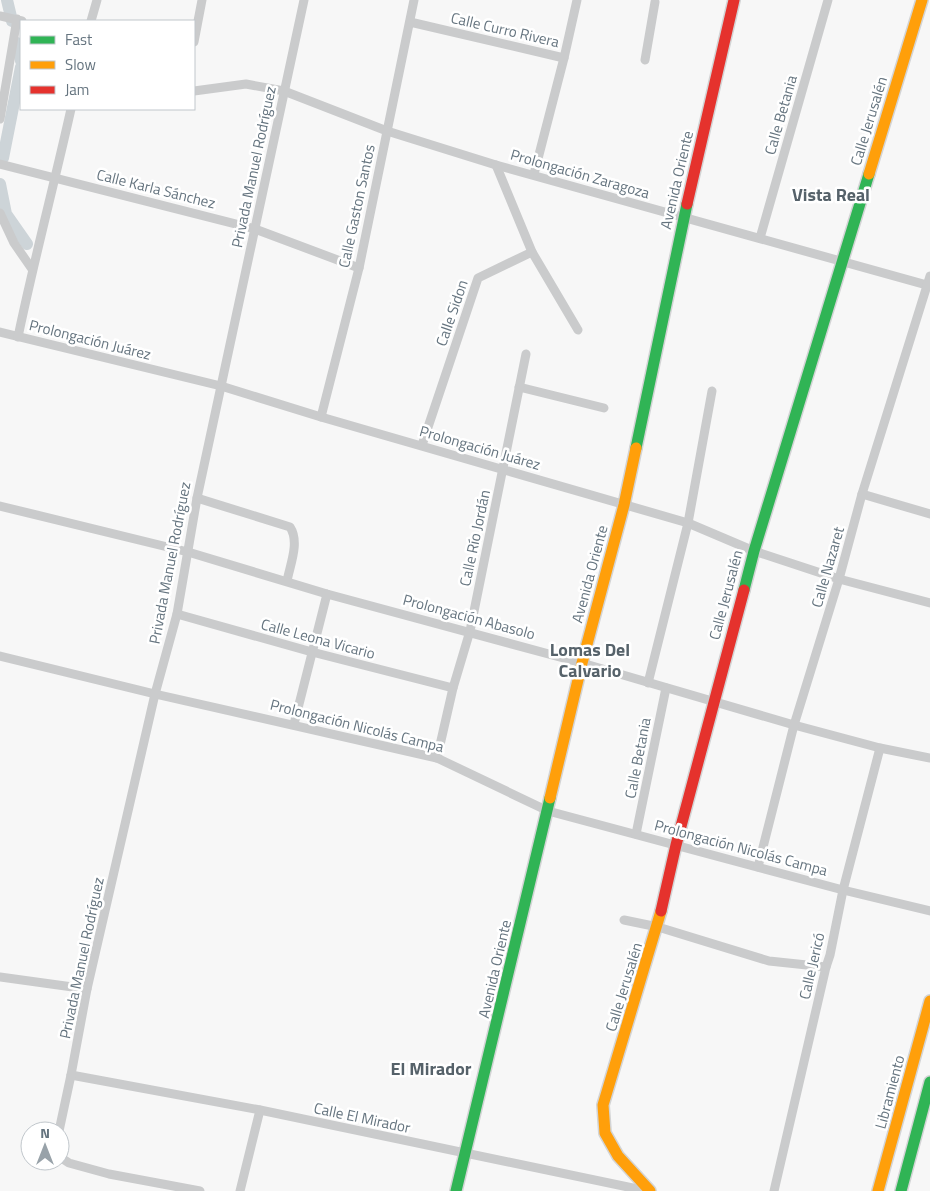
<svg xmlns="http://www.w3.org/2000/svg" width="930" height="1191" viewBox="0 0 930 1191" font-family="'Titillium Web',sans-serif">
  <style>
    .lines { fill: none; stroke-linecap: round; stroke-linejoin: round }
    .canal { stroke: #cdd4d8; stroke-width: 12 }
    .fast-casing { stroke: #d3d4d5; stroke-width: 14 }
    .slow-casing { stroke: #d3d4d5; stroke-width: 14 }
    .jam-casing { stroke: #d3d4d5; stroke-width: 14 }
    .street { stroke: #cacbcc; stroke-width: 9 }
    .fast { stroke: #30b455; stroke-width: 11 }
    .slow { stroke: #ff9f0a; stroke-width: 11 }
    .jam { stroke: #e5322d; stroke-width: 11 }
    .labels { text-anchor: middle; stroke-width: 5; stroke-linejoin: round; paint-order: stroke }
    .street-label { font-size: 15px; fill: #65747f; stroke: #fff }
    .quarter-label { font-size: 18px; font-weight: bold; fill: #56626a; stroke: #fff }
  </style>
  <rect width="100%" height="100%" fill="#f7f7f7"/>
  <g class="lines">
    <g class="canal">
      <polyline points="7,0 12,21"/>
      <polyline points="17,43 21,61"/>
      <polyline points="3,158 21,67"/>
      <polyline points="0,184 6,214 27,244"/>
    </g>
    <defs>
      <g id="fast">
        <polyline points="636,448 687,204"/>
        <polyline points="744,590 754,551 869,174"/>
        <polyline points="456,1191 550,798"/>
        <polyline points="901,1191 930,1082"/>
      </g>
      <g id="slow">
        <polyline points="869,174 922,0"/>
        <polyline points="550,798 582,663 624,505 636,448"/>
        <polyline points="650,1191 618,1156 605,1133 603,1105 661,911"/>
        <polyline points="878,1191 930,1001"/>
      </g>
      <g id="jam">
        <polyline points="687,204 734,0"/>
        <polyline points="661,911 676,845 744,590"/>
      </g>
    </defs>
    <use href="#fast" class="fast-casing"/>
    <use href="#slow" class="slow-casing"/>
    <use href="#jam" class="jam-casing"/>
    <g class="street">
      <polyline points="0,16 22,21"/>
      <polyline points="91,21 97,0"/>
      <polyline points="410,22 564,58"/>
      <polyline points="194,42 202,0"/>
      <polyline points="645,60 655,2"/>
      <polyline points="194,91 246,84 284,91 387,131 496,165 930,286"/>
      <polyline points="0,119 17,19"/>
      <polyline points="0,164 255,229 359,268"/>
      <polyline points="496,165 532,252 578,330"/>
      <polyline points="534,174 564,58 577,0"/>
      <polyline points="0,213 14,243 32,269"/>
      <polyline points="760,238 828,0"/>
      <polyline points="0,332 221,386 321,417 688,523 754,551 839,579 930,603"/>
      <path d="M18 337C34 260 54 185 71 109"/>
      <polyline points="519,387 604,408"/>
      <polyline points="321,417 359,268 414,0"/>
      <polyline points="422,445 478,278 532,252"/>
      <polyline points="862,494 930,514"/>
      <path d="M197 498 290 527C300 542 290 565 287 581"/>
      <polyline points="0,506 188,552 327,594 582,663 794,725 880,748 930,758"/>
      <polyline points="177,614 312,652 453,688"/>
      <polyline points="0,656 155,694 437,758 548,811 843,890 930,911"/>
      <polyline points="648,683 688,523 712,391"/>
      <polyline points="294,724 327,594"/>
      <polyline points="437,758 453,688 470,631 526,354"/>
      <polyline points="636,834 666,688"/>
      <polyline points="758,867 794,725 839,579 862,494 930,276"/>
      <polyline points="624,920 658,927 769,961 826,967"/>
      <polyline points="0,977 87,989"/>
      <polyline points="71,1075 260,1110 647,1191"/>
      <polyline points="59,1131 71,1075 87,989 155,694 177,614 197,498 304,0"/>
      <polyline points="60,1157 69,1163 109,1174 200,1191"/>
      <polyline points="240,1191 260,1110"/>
      <polyline points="774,1191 826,967 830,955 843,890 880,748"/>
    </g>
    <use href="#fast" class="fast"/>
    <use href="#slow" class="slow"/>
    <use href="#jam" class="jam"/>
  </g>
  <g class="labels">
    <g class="street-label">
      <text transform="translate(505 30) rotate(13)" y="5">Calle Curro Rivera</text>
      <text transform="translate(781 115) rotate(-74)" y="5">Calle Betania</text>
      <text transform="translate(869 121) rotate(-73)" y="5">Calle Jerusalén</text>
      <text transform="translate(254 167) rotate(-78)" y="5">Privada Manuel Rodríguez</text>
      <text transform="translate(580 174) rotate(16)" y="5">Prolongación Zaragoza</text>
      <text transform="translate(677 180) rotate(-77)" y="5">Avenida Oriente</text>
      <text transform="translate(156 189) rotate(14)" y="5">Calle Karla Sánchez</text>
      <text transform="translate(357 206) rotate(-78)" y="5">Calle Gaston Santos</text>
      <text transform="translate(452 313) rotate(-71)" y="5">Calle Sidon</text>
      <text transform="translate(90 340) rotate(14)" y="5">Prolongación Juárez</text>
      <text transform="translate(480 448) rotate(16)" y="5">Prolongación Juárez</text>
      <text transform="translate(475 538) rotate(-78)" y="5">Calle Río Jordán</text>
      <text transform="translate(170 563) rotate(-79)" y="5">Privada Manuel Rodríguez</text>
      <text transform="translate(828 567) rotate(-74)" y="5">Calle Nazaret</text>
      <text transform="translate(590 574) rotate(-75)" y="5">Avenida Oriente</text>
      <text transform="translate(726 595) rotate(-75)" y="5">Calle Jerusalén</text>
      <text transform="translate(469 617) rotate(15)" y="5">Prolongación Abasolo</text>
      <text transform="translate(318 639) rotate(15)" y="5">Calle Leona Vicario</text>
      <text transform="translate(357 726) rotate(14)" y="5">Prolongación Nicolás Campa</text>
      <text transform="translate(638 758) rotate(-79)" y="5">Calle Betania</text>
      <text transform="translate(741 848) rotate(15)" y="5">Prolongación Nicolás Campa</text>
      <text transform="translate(82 958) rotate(-78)" y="5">Privada Manuel Rodríguez</text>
      <text transform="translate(812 966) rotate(-77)" y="5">Calle Jericó</text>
      <text transform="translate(495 969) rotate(-77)" y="5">Avenida Oriente</text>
      <text transform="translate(624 987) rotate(-73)" y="5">Calle Jerusalén</text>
      <text transform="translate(890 1092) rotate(-75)" y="5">Libramiento</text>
      <text transform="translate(362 1118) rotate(12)" y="5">Calle El Mirador</text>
    </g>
    <g class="quarter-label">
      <text x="831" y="201">Vista Real</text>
      <text x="590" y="656">Lomas Del<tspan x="590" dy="21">Calvario</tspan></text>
      <text x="431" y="1075">El Mirador</text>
    </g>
  </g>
  <rect x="20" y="20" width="175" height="90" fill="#ffffff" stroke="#c1c7cc"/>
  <rect x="30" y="36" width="25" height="8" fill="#30b455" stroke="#c1c7cc"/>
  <text x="65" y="45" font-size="15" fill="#65747f">Fast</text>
  <rect x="30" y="61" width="25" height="8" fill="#ff9f0a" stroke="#c1c7cc"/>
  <text x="65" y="70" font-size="15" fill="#65747f">Slow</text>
  <rect x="30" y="86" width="25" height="8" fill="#e5322d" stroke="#c1c7cc"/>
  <text x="65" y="95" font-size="15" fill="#65747f">Jam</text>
  <g transform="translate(45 1146)"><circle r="24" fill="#ffffff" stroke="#c1c7cc"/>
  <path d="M0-4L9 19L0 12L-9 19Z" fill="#98a2a9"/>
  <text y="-8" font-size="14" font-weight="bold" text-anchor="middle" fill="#65747f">N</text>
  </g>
</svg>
